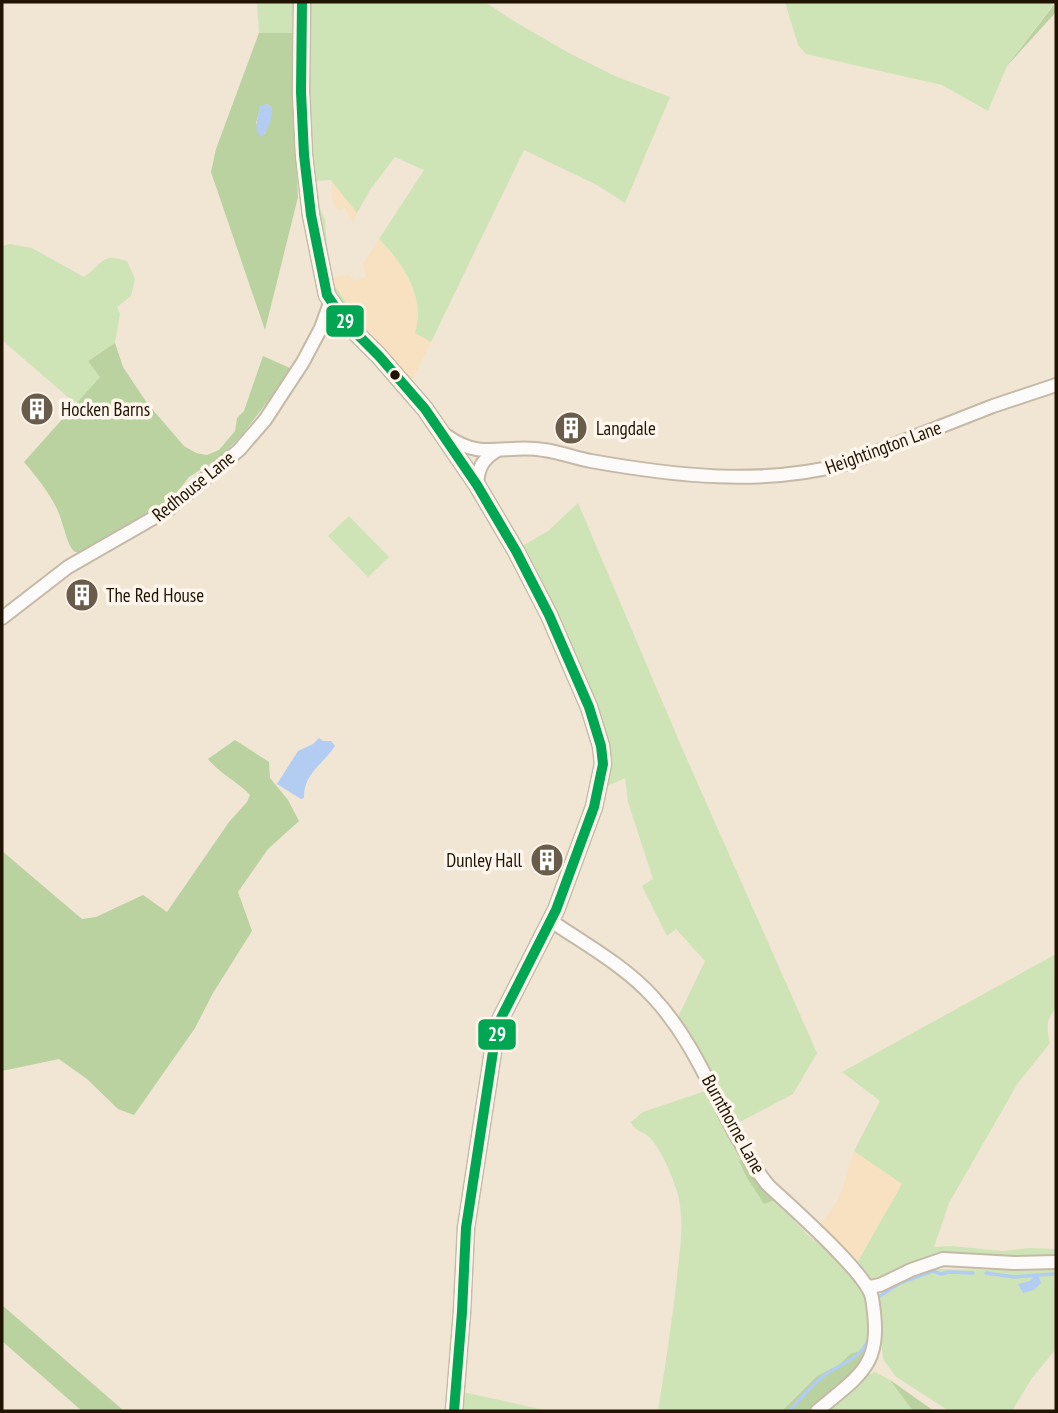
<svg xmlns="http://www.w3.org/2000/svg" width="1058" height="1413" viewBox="0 0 1058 1413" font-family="'PT Sans Narrow',sans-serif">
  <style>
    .built { fill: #f8e1c0 }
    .green { fill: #cfe4b6 }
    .forest { fill: #b9d29f; fill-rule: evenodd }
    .water { fill: #b2cdf1 }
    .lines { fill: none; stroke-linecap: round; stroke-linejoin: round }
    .stream { stroke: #b2cdf1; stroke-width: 3.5 }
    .minor-casing { stroke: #c5b9a7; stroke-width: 16 }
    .major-casing { stroke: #c5b9a7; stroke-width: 19 }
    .minor { stroke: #fdfbf9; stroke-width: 12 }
    .major { stroke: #fdfbf9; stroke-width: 16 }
    .bus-1-casing { stroke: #fef6ec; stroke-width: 16 }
    .bus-1 { stroke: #00a651; stroke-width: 10 }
    .bus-dot { fill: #201301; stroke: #fef6ec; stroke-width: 2.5 }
    .labels { text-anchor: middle; stroke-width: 7; stroke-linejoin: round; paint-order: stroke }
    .poi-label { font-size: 19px; fill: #201301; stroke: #fef6ec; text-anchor: start }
    .street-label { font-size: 19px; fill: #201301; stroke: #fef6ec }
    .line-badge { stroke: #fef6ec; stroke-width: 2.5 }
    .badge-label { font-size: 19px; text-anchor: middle; font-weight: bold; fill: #fff }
  </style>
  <rect width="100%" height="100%" fill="#f1e5d4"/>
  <g class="built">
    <polygon points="331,180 357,213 353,224 345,208 338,211 333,201"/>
    <polygon points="379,239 399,262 410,281 417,302 419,320 415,333 431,342 411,382 376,344 329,278 348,275 355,281 366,277 363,264"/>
    <polygon points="854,1151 902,1184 857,1263 820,1226 839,1199"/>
  </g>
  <g class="green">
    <polygon points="257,2 294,2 292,33 259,33"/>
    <path d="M309 2H485L517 23 569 53 615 76 670 97 625 203 597 185 524 150 431 342 415 333C426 298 404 264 379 239L424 170 395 157 370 190 357 213 331 180 316 181 319 206 325 220 328 261C310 175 310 89 309 2Z"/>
    <polygon points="785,2 1048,2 1053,5 1007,66 988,111 942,85 806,54 798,45"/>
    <path d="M10 244 32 248 84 277C102 265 101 252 127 261L135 279 131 296 117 307 120 314 115 343 89 360 100 377 76 404 2 340V246Z"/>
    <polygon points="329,278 376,344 338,301"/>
    <path d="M578 503 682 748 817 1053 793 1094 736 1124 695 1043 678 1017 705 961 676 929 667 936 642 886 653 879 628 802 625 778 608 786C611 764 607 744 603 723L522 546 548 531Z"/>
    <polygon points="349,516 389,557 368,577 328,536"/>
    <path d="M1056 954V1009C1045 1019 1047 1030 1050 1043L1018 1083 949 1203 934 1247 952 1246 1002 1251 1030 1248 1056 1249V1258L1039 1259 942 1253 930 1256 877 1279 870 1281 857 1263 902 1184 854 1151 880 1101 842 1072Z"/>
    <path d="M705 1091 712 1098 723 1125 742 1159 739 1161 764 1204 775 1200 809 1236 840 1262 860 1288 866 1299 869 1312 870 1350 850 1354 840 1364 817 1376 782 1411H658C665 1367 672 1322 677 1277 680 1250 685 1218 677 1191 671 1174 663 1152 650 1138 643 1131 634 1131 631 1122L643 1112Z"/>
    <polygon points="1056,1267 1056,1349 1032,1378 1012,1411 949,1411 895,1376 883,1359 878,1309 879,1295 898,1281 932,1269 1017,1270"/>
    <polygon points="875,1372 890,1380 913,1411 824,1411 866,1376"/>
    <polygon points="463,1392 549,1411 460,1411"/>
  </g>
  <g class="forest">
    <polygon points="1056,2 1056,12 1007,66"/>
    <path d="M259 33H292V94L298 197 265 330 211 172 216 149ZM266 104 272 107 265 134 256 123 260 109Z"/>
    <path d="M115 343 123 367 147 403 184 446 196 453 207 455 219 450 235 431 237 418 244 411 263 356 292 369 242 435 219 458 189 477 167 505 80 552H75C66 545 63 519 56 507 48 491 36 476 24 462L100 377 88 361Z"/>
    <path d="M235 740 269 762 270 778 288 800 299 821 268 849 238 892 252 931 213 993 195 1028 134 1115 118 1109 87 1079 59 1059 2 1071V851L82 919 96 917 143 895 167 912 229 822 247 802 250 795C237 781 220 774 208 759Z"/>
    <polygon points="742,1159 758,1182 775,1200 764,1204 746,1176 739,1161"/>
    <polygon points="2,1305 124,1411 82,1411 2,1341"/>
    <path d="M863 1350H870C859 1375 831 1394 810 1411H782L817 1376 840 1364 850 1354Z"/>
    <polygon points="890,1380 934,1411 913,1411"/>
  </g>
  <g class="water">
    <path d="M266 104 272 107C273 116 268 132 261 137 252 128 259 117 260 106Z"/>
    <path d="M319 738 323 741H331L335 746C323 764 303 774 304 798L301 799 277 784 298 751 313 744Z"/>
    <polygon points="1035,1275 1038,1275 1041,1283 1034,1290 1023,1293 1018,1284 1030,1281"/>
  </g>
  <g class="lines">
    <g class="stream">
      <polyline points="986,1273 1014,1277 1053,1274"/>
      <polyline points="880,1296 900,1283 933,1271 941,1274 949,1272 973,1273"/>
      <path d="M789 1411C800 1400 809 1388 821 1378 836 1365 861 1360 868 1340"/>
    </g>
    <defs>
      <g id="minor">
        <path d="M447 436C483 462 505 443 544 450 560 452 575 458 591 461 675 476 761 486 845 464L993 406 1056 385"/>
        <path d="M477 485C478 468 482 460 496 451"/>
        <polyline points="2,618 68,567 169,509 239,450 265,420 303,362 321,328 330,303"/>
        <path d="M551 921C585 944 625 966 653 997 692 1039 710 1088 737 1137 747 1153 756 1172 769 1186 790 1206 868 1274 872 1298 883 1364 864 1372 817 1411"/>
        <polyline points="869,1287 880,1285 911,1270 943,1259 1014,1263 1056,1262"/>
      </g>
      <polyline id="major" points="302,2 301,92 304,155 311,215 327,295 346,323 379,356 425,409 477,485 516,551 549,615 589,707 601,746 603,764 594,807 556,910 501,1018 494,1045 466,1228 462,1312 454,1411"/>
    </defs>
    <use href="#minor" class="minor-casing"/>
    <use href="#major" class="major-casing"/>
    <use href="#minor" class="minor"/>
    <use href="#major" class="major"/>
    <defs>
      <polyline id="bus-1" points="302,2 301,92 304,155 311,215 327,295 346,323 379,356 425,409 477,485 516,551 549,615 589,707 601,746 603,764 594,807 556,910 501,1018 494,1045 466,1228 462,1312 454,1411"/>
    </defs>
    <use href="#bus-1" class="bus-1-casing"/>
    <use href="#bus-1" class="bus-1"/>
  </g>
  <defs>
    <symbol id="building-disc" viewBox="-11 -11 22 22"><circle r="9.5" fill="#695c4b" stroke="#fef6ec"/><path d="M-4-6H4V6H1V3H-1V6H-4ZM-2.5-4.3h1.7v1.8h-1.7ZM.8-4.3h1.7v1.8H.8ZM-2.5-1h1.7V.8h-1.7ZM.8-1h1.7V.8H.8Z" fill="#fff"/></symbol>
  </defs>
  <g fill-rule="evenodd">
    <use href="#building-disc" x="18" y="390" width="38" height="38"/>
    <use href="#building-disc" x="552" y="409" width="38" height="38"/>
    <use href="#building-disc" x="63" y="576" width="38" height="38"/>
    <use href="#building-disc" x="528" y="841" width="38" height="38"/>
  </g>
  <circle class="bus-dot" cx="395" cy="375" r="6"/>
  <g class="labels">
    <g class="poi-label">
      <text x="61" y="416">Hocken Barns</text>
      <text x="596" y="435">Langdale</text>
      <text x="106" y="602">The Red House</text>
      <text x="522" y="867" text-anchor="end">Dunley Hall</text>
    </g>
    <g class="street-label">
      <text transform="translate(883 447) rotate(-20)" y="7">Heightington Lane</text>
      <text transform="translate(193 486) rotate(-39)" y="7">Redhouse Lane</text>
      <text transform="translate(734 1124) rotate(61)" y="7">Burnthorne Lane</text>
    </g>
  </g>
  <g class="line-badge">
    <rect x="325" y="304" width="40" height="34" rx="7" fill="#00a651"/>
    <rect x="477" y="1018" width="40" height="33" rx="7" fill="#00a651"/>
  </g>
  <g class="badge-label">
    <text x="345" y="328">29</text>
    <text x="497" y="1041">29</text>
  </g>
  <rect width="1058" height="1413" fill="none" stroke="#201301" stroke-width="7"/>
</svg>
